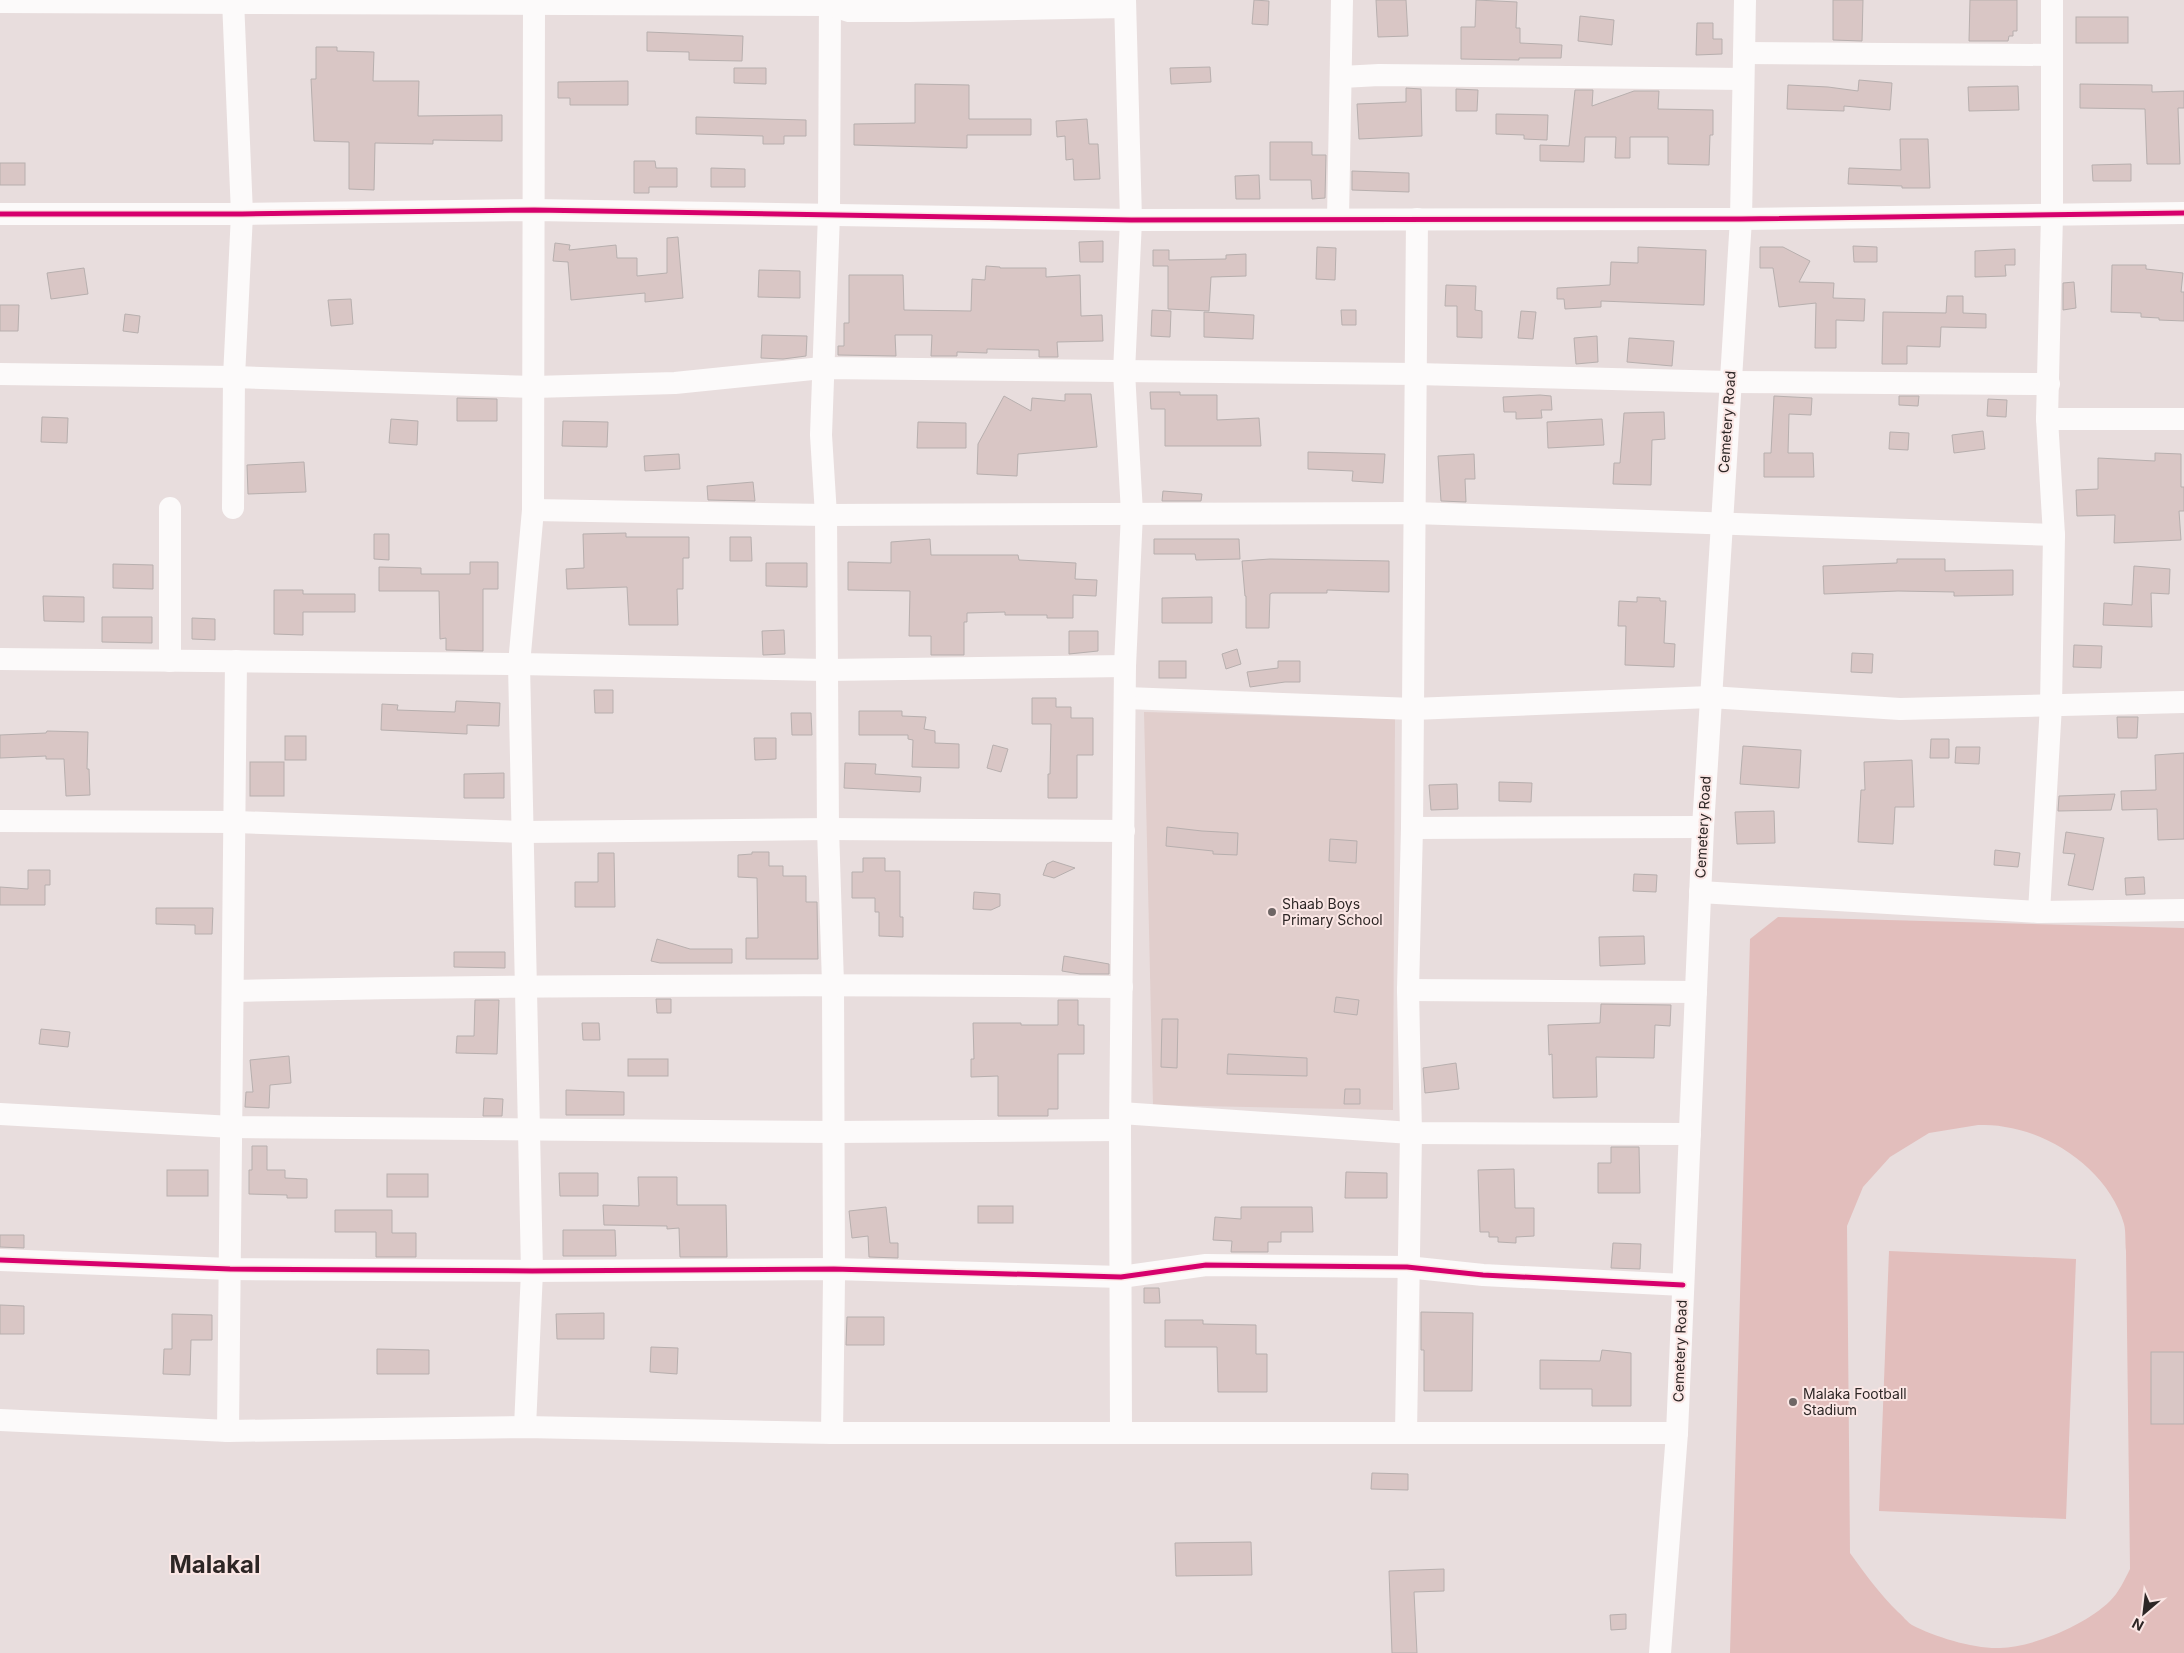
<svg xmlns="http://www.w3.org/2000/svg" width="2184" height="1653" viewBox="0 0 2184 1653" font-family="Inter,sans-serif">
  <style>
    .built { fill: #e1cecc }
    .green { fill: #e2bebc; fill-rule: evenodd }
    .building { fill: #d9c6c5; stroke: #b7afae }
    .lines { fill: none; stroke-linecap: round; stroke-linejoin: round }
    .minor { stroke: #fcfafa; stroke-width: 22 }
    .cycleway-casing { stroke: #fbe7e5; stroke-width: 8 }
    .cycleway { stroke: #d6006c; stroke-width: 5 }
    .poi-dot { fill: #6e6665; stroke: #fbe7e5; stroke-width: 2 }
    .labels { text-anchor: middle; stroke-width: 4; stroke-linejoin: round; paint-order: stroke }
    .street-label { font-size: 14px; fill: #2d2625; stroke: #fbe7e5 }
    .poi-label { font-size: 14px; fill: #2d2625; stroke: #fbe7e5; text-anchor: start }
    .town-label { font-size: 24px; font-weight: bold; fill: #2d2625; stroke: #fbe7e5 }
  </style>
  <rect width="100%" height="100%" fill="#e8dddd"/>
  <polygon class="built" points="1144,712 1395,719 1393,1110 1153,1105"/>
  <g class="green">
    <path d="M1778 917 2184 928V1653H1730L1750 939ZM1978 1125C1987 1125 1996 1125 2005 1127 2055 1134 2110 1174 2124 1224 2126 1232 2125 1242 2126 1251L2130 1569C2124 1581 2119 1592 2110 1601 2086 1625 2033 1647 2000 1648 1974 1649 1935 1637 1912 1625 1907 1622 1903 1616 1898 1612 1880 1594 1865 1574 1850 1553L1847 1226 1863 1187 1890 1157 1929 1133Z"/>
    <polygon points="1889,1251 2076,1259 2066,1519 1879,1511"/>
  </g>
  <g class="building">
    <polygon points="1254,0 1269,1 1268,25 1252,24"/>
    <polygon points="1376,0 1406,0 1408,36 1378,37"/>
    <polygon points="1476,0 1517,2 1516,28 1520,28 1520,43 1562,45 1561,58 1519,58 1519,60 1461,59 1461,27 1475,27"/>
    <polygon points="1833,0 1863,0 1862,41 1833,40"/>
    <polygon points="1970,0 2017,0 2017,31 2013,31 2013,36 2009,36 2008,41 1969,41"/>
    <polygon points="1580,16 1614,20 1612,45 1578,41"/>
    <rect x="2076" y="17" width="52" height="26"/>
    <polygon points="1697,23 1713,23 1713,39 1722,39 1722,54 1696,55"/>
    <polygon points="647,32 743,36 742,61 689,60 689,52 647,51"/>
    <polygon points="316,47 337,47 337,51 374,52 373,81 419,81 418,116 502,115 502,141 433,140 433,144 375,143 374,190 349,189 349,142 314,141 311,79 316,79"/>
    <polygon points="1210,67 1211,82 1171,84 1170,68"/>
    <polygon points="734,68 766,68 766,84 734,83"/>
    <polygon points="1859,80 1892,83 1890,110 1844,106 1844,111 1787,109 1788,85 1828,87 1858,91"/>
    <polygon points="628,81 628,105 570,105 570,98 558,98 558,82"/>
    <polygon points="915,84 969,85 969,119 1031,119 1031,135 967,135 967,148 854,145 854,124 915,123"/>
    <polygon points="2080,84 2152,85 2152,92 2184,91 2184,108 2178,108 2180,164 2147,164 2145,109 2080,108"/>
    <polygon points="2018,86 2019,110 1969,111 1968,87"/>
    <polygon points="1406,88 1421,89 1422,136 1359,139 1357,104 1406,102"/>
    <polygon points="1456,89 1478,90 1477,111 1456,111"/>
    <polygon points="1575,90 1593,90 1592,106 1634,91 1659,91 1658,109 1713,110 1713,135 1710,135 1709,165 1668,164 1668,137 1630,137 1630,158 1615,158 1616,137 1585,137 1584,162 1540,161 1540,145 1569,146"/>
    <polygon points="1496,114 1548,115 1547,140 1524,139 1524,135 1496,134"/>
    <polygon points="696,117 806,120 806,136 784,136 784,144 763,144 763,136 696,134"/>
    <polygon points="1087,119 1089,144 1098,144 1100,179 1074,180 1073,159 1066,160 1065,136 1057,137 1056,121"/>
    <polygon points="1900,139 1928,139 1930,188 1902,188 1902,186 1848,184 1849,168 1901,170"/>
    <polygon points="1270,142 1312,142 1312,155 1326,155 1325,198 1312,199 1311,180 1270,180"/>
    <polygon points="634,161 655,161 656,168 677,168 677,187 649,187 649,193 634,193"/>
    <rect x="0" y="163" width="25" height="22"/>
    <polygon points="2131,164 2131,181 2093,181 2092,165"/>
    <polygon points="711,168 745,169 745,187 711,187"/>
    <polygon points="1352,171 1409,173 1409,192 1352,190"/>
    <polygon points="1259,175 1260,199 1236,199 1235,176"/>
    <polygon points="678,237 683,298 645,302 645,293 571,300 568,262 553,261 555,243 570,245 569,250 616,245 617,258 637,258 637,276 667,273 667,238"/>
    <polygon points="1103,241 1103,262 1080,262 1079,242"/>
    <polygon points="1853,246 1877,247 1877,262 1854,262"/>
    <polygon points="1317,247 1336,248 1335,280 1316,279"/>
    <polygon points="1638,247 1706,250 1704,305 1601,301 1601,307 1565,309 1564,299 1557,299 1557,288 1610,285 1611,262 1638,263"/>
    <polygon points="1760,247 1783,247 1810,261 1799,282 1834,283 1833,298 1865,299 1864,321 1836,320 1836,348 1815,348 1816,303 1779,307 1773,268 1760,268"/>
    <polygon points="2015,249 2015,265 2005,265 2006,276 1975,277 1975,251"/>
    <polygon points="1153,250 1169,250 1169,260 1226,259 1226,255 1246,254 1246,276 1211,277 1209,311 1168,309 1168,266 1153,266"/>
    <polygon points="2112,265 2146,265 2146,269 2183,273 2181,292 2184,292 2184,321 2159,320 2159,318 2141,317 2141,313 2111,312"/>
    <polygon points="986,266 1000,267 1000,268 1046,268 1046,277 1080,275 1081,316 1102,315 1103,341 1057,342 1058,357 1039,357 1039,350 987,349 987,353 957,352 957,356 931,356 932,335 895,335 896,356 838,355 838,346 844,346 844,323 849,323 849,275 903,275 904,310 971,311 972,279 985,280"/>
    <polygon points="84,268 88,294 51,299 47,273"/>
    <polygon points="759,270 800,271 800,298 758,297"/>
    <polygon points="2074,282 2076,308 2063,310 2063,283"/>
    <polygon points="1446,285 1476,286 1475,310 1482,311 1482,338 1457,337 1457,306 1445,306"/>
    <polygon points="1947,296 1963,296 1963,313 1986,314 1986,328 1941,327 1940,347 1907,346 1907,364 1882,364 1883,312 1946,313"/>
    <polygon points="351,299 353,324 331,326 328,300"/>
    <polygon points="0,305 19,305 18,331 0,331"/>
    <polygon points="1152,310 1171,311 1170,337 1151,336"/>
    <polygon points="1341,310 1356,310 1356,325 1342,325"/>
    <polygon points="1521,311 1536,312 1533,339 1518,338"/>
    <polygon points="1204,312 1254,315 1253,339 1204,337"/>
    <polygon points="125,314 140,316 138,333 123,331"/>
    <polygon points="762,335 807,336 806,356 783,359 761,358"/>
    <polygon points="1597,336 1598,362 1576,364 1574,338"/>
    <polygon points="1629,338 1674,341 1672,366 1627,362"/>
    <polygon points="1150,392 1180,392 1180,395 1217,395 1217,420 1259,418 1261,446 1165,446 1165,409 1151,409"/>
    <polygon points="1065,394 1091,394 1097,447 1018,454 1017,476 977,474 978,444 1004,396 1031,411 1032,398 1065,401"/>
    <polygon points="1540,395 1551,396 1552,410 1541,410 1542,418 1516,419 1516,412 1504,412 1503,397"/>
    <polygon points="1774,396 1812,398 1811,415 1789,414 1788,453 1813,453 1814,477 1764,477 1764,453 1771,453"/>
    <polygon points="1899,396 1919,396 1918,406 1899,405"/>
    <polygon points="457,398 497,399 497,421 457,421"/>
    <polygon points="1988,399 2007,400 2006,417 1987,416"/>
    <polygon points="1664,412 1665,439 1652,440 1651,485 1613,484 1614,463 1620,463 1624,413"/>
    <polygon points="42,417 68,418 67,443 41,442"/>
    <polygon points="391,419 418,421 417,445 389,443"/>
    <polygon points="1602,419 1604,445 1548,448 1547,422"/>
    <polygon points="563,421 608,422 607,447 562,446"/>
    <polygon points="918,422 966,423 966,448 917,448"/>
    <polygon points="1983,431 1985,449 1954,453 1952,435"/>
    <polygon points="1890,432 1909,433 1908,450 1889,449"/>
    <polygon points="1308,452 1385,454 1383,483 1352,481 1353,471 1308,469"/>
    <polygon points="2155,453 2181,454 2181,487 2184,487 2184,511 2179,511 2181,540 2114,543 2115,515 2077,516 2076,490 2098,489 2098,458 2155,461"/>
    <polygon points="679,454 680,469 645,471 644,456"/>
    <polygon points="1474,454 1475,479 1465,479 1466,502 1441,501 1438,456"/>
    <polygon points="304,462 306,492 248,494 247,465"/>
    <polygon points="753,482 755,501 708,500 707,486"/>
    <polygon points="1163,491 1202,494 1201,501 1162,501"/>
    <polygon points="626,533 626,537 689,537 689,558 683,558 683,589 677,589 678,625 629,625 627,587 567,589 566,569 584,568 583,534"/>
    <polygon points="374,534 389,534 389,560 374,559"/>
    <polygon points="730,537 751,537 752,561 730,561"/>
    <polygon points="930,539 931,555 1018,555 1019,560 1076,563 1075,579 1097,580 1096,596 1073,595 1073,618 1047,618 1047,615 1005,615 1005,612 967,613 967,622 964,622 964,655 931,655 931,636 909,636 910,591 848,590 848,562 891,563 891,542"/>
    <polygon points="1154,539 1239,539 1240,559 1196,560 1195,554 1154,554"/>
    <polygon points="1270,559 1389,561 1389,592 1327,590 1327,593 1272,593 1270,594 1269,628 1246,628 1246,596 1245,596 1242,561"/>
    <polygon points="1897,559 1945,559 1945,571 2013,570 2013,595 1954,596 1954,592 1898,591 1824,594 1823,566 1897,563"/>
    <polygon points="470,562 498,562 498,589 483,589 483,651 446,650 446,638 440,639 439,591 379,591 379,567 421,568 421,574 470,574"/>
    <polygon points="766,563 807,563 807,587 766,586"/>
    <polygon points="113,564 153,565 153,589 113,588"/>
    <polygon points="2134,566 2170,569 2169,594 2151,593 2152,627 2103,625 2104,603 2132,605"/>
    <polygon points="274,590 303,590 303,594 355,594 355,612 303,612 303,635 274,634"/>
    <polygon points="43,596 84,597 84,622 44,621"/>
    <polygon points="1212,597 1212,623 1162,623 1162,598"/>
    <polygon points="1637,597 1660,598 1660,601 1666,601 1664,643 1675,644 1674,667 1625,665 1626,626 1618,626 1619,601 1637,602"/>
    <polygon points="102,617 152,617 152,643 102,642"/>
    <polygon points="192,618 215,619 215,640 192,639"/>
    <polygon points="784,630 785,654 763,655 762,631"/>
    <polygon points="1069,631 1098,631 1098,651 1069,654"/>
    <polygon points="2074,645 2102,646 2101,668 2073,667"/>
    <polygon points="1237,649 1241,664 1226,669 1222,654"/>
    <polygon points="1852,653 1873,654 1872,673 1851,672"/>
    <rect x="1159" y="661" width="27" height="17"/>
    <polygon points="1278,661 1300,661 1300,682 1285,682 1250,687 1247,672 1278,668"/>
    <polygon points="594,690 613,690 613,713 595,713"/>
    <polygon points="1032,698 1056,698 1056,707 1071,707 1071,718 1093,718 1093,755 1077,755 1077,798 1048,798 1048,774 1050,774 1051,724 1032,724"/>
    <polygon points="456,701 500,703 499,726 467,725 467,734 381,730 382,704 398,705 397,710 455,712"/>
    <polygon points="859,711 902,711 902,716 926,717 924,729 935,731 935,743 959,744 959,768 912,767 913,740 908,739 908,735 859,735"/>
    <polygon points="791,713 811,713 812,735 792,735"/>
    <polygon points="2117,717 2138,717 2137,738 2118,738"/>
    <polygon points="47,731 88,732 87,769 89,769 90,795 66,796 64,759 46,759 46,756 0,758 0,735 46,733"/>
    <rect x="285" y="736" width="21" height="24"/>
    <polygon points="754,738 776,738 776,759 755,760"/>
    <polygon points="1931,739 1949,739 1949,758 1930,758"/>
    <polygon points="993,745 1008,749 1001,772 987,768"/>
    <polygon points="1743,746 1801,750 1799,788 1740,784"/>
    <polygon points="1956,747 1980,747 1979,764 1955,763"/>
    <polygon points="2184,753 2184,839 2158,840 2157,809 2122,810 2121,791 2156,790 2155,755"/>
    <polygon points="1912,760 1914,807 1895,807 1893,844 1858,842 1861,790 1865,790 1864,762"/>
    <rect x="250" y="762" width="34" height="34"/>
    <polygon points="845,763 876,764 875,774 921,777 920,792 844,788"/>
    <polygon points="504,773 504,798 464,798 464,774"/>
    <polygon points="1499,782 1532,783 1531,802 1499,801"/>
    <polygon points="1457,784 1458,809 1431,810 1429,785"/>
    <polygon points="2115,794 2111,810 2058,811 2059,796"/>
    <polygon points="1774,811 1775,843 1737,844 1735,812"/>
    <polygon points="1167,827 1202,831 1238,833 1237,855 1213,854 1213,851 1166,846"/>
    <polygon points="2066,832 2104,838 2093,890 2068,885 2075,854 2063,853"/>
    <polygon points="1330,839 1357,841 1356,863 1329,861"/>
    <polygon points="1995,850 2020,853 2018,867 1994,865"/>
    <polygon points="752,852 769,852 769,866 783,866 783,876 806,876 806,902 817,902 818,959 746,959 746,938 758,938 757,878 738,877 738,855 752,854"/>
    <polygon points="598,853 614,853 615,907 575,907 575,882 598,882"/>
    <polygon points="863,858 885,858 885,871 900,871 900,917 903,917 903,937 879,936 879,912 875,912 875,898 852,898 852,872 863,872"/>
    <polygon points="1053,861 1075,868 1054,878 1043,875 1047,864"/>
    <polygon points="28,870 50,870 50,885 45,885 45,905 0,905 0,887 28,889"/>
    <polygon points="1634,874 1657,875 1656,892 1633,891"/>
    <polygon points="2144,877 2145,894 2126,895 2125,878"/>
    <polygon points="974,892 1000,894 1000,906 991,910 973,909"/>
    <polygon points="156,908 213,908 212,934 195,934 195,925 156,924"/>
    <polygon points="1644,936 1645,964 1600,966 1599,937"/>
    <polygon points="657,939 690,949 732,949 732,963 660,963 651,961"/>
    <polygon points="454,952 505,952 505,968 454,967"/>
    <polygon points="1064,956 1109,964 1109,974 1080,974 1062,971"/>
    <polygon points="1336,997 1359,1000 1357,1015 1334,1012"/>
    <polygon points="656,999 671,999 671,1013 657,1013"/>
    <polygon points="475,1000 499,1000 497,1054 456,1053 457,1036 474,1036"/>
    <polygon points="1058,1000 1078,1000 1078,1025 1084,1025 1084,1054 1058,1054 1058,1109 1048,1109 1048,1116 998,1116 998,1076 971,1077 971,1059 974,1059 973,1023 1021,1023 1021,1025 1058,1025"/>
    <polygon points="1601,1004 1671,1005 1670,1026 1655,1025 1654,1058 1596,1057 1597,1097 1553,1098 1552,1054 1549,1055 1548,1025 1600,1023"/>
    <polygon points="1162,1019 1178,1019 1177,1068 1161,1067"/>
    <polygon points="582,1023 599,1023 600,1040 583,1040"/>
    <polygon points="41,1029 70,1032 68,1047 39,1044"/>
    <polygon points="1228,1054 1307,1058 1307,1076 1227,1074"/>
    <polygon points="289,1056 291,1083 270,1085 269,1108 245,1107 246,1092 253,1092 250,1060"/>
    <rect x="628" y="1059" width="40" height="17"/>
    <polygon points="1456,1063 1459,1089 1425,1093 1423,1068"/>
    <polygon points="1345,1089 1360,1089 1360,1104 1344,1104"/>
    <polygon points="566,1090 624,1092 624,1115 566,1115"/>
    <polygon points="484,1098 503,1099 502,1116 483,1116"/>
    <polygon points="252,1146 267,1146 267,1170 285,1170 285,1178 307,1179 307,1198 287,1198 287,1195 249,1194 249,1170 252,1170"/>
    <polygon points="1611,1147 1639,1147 1640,1193 1598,1193 1598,1163 1611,1163"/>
    <polygon points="1514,1169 1515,1208 1534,1208 1534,1236 1516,1237 1516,1243 1498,1242 1498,1237 1489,1237 1489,1232 1480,1232 1478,1170"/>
    <rect x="167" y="1170" width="41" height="26"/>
    <polygon points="1346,1172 1387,1173 1387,1198 1345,1198"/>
    <polygon points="559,1173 598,1173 598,1196 560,1196"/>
    <rect x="387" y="1174" width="41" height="23"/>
    <polygon points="638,1177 677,1177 677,1205 726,1205 727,1257 680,1257 679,1228 667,1229 667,1226 604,1225 603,1205 639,1206"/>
    <rect x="978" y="1206" width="35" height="17"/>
    <polygon points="886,1207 890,1243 898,1243 898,1258 869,1257 868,1236 852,1238 849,1211"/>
    <polygon points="1241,1207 1312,1207 1313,1232 1281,1232 1281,1242 1268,1242 1268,1252 1231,1252 1232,1241 1213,1240 1215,1217 1241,1219"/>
    <polygon points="335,1210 392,1210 392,1233 416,1233 416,1257 376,1257 376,1232 335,1232"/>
    <polygon points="563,1230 615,1230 616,1256 563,1256"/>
    <polygon points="0,1235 24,1235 24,1248 0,1247"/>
    <polygon points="1613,1243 1641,1244 1640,1269 1611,1268"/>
    <polygon points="1144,1288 1159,1288 1160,1303 1144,1303"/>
    <polygon points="0,1305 24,1306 24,1334 0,1334"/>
    <polygon points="1421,1312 1473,1313 1472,1391 1424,1391 1424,1350 1421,1350"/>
    <polygon points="604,1313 604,1339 557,1339 556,1314"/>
    <polygon points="172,1314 212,1315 212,1340 191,1340 190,1375 163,1374 164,1349 172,1349"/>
    <polygon points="847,1317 884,1317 884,1345 846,1345"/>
    <polygon points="1165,1320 1203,1320 1203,1324 1256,1325 1256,1354 1267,1354 1267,1392 1218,1392 1217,1347 1165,1347"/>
    <polygon points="651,1347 678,1348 677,1374 650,1372"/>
    <polygon points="377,1349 429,1350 429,1374 377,1374"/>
    <polygon points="1602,1350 1631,1353 1631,1406 1592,1406 1592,1389 1540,1389 1540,1360 1600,1361"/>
    <rect x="2151" y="1352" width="33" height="72"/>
    <polygon points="1372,1473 1408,1474 1408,1490 1371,1489"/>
    <polygon points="1251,1542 1252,1575 1176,1576 1175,1543"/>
    <polygon points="1444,1569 1444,1591 1414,1592 1417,1653 1392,1653 1389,1571"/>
    <polygon points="1626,1614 1626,1629 1611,1630 1610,1615"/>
  </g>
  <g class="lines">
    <g class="minor">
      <polyline points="830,0 829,214 821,435 826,515 828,829 833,984 834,1278 832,1433"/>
      <polyline points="0,2 830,5 849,11 909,11 1125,7"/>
      <polyline points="1744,53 2052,55"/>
      <polyline points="1342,77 1379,75 1743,79"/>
      <polyline points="0,214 242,214 534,210 1131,220 1741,219 2184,213"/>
      <polyline points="1338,219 1342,0"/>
      <polyline points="0,374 234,377 534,387 675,383 822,368 1416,374 1729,382 2049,384"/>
      <polyline points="2047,419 2184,419"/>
      <polyline points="170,508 170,661"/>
      <polyline points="233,508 234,377 242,214 233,0"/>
      <polyline points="533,510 826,515 1414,513 2054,535"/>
      <polyline points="0,659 519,664 826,670 1125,666"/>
      <polyline points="1126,698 1413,709 1710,697 1900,709 2184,702"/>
      <polyline points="0,821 236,822 523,832 828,829 1124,831"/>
      <polyline points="1412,828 1703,827"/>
      <polyline points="1700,892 2039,912 2184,910"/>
      <polyline points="2039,912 2051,705 2054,535 2047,419 2052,215 2052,0"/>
      <polyline points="1408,990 1696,992"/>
      <path d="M234 991C530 985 825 984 1122 987"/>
      <polyline points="1121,1113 1411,1133 1690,1134"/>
      <polyline points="0,1114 232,1127 834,1132 1120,1130"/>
      <polyline points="0,1260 230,1269 532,1271 834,1269 1121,1277 1206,1265 1407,1267 1483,1275 1683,1285"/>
      <polyline points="0,1420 228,1431 525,1427 832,1433 1677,1433"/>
      <polyline points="525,1427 532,1271 519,664 533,510 534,0"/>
      <polyline points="228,1431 236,661"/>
      <polyline points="1121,1433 1120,1130 1125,666 1132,513 1124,372 1131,220 1125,0"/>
      <polyline points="1406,1433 1411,1133 1408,990 1412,828 1417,219"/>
      <polyline points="1660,1653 1677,1433 1703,827 1741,219 1745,0"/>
    </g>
    <defs>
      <g id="cycleway">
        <polyline points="0,214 242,214 534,210 1131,220 1741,219 2184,213"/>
        <polyline points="0,1260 230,1269 532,1271 834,1269 1121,1277 1206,1265 1407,1267 1483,1275 1683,1285"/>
      </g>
    </defs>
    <use href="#cycleway" class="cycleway-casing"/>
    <use href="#cycleway" class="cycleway"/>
  </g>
  <g class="poi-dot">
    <circle cx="1272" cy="912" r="5"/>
    <circle cx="1793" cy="1402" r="5"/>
  </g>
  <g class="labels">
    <g class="street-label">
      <text transform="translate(1727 422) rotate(-86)" y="5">Cemetery Road</text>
      <text transform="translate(1703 827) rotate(-87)" y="5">Cemetery Road</text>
      <text transform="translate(1680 1351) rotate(-88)" y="5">Cemetery Road</text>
    </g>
    <g class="poi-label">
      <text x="1282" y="909">Shaab Boys<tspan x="1282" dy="16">Primary School</tspan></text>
      <text x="1803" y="1399">Malaka Football<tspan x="1803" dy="16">Stadium</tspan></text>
    </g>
    <g class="town-label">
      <text x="215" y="1573">Malakal</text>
    </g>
  </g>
  <g transform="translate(2144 1613) rotate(208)" stroke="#fbe7e5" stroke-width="4" paint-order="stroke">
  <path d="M0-4L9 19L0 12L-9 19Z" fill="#2d2625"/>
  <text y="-8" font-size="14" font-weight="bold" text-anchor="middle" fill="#2d2625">N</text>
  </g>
</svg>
